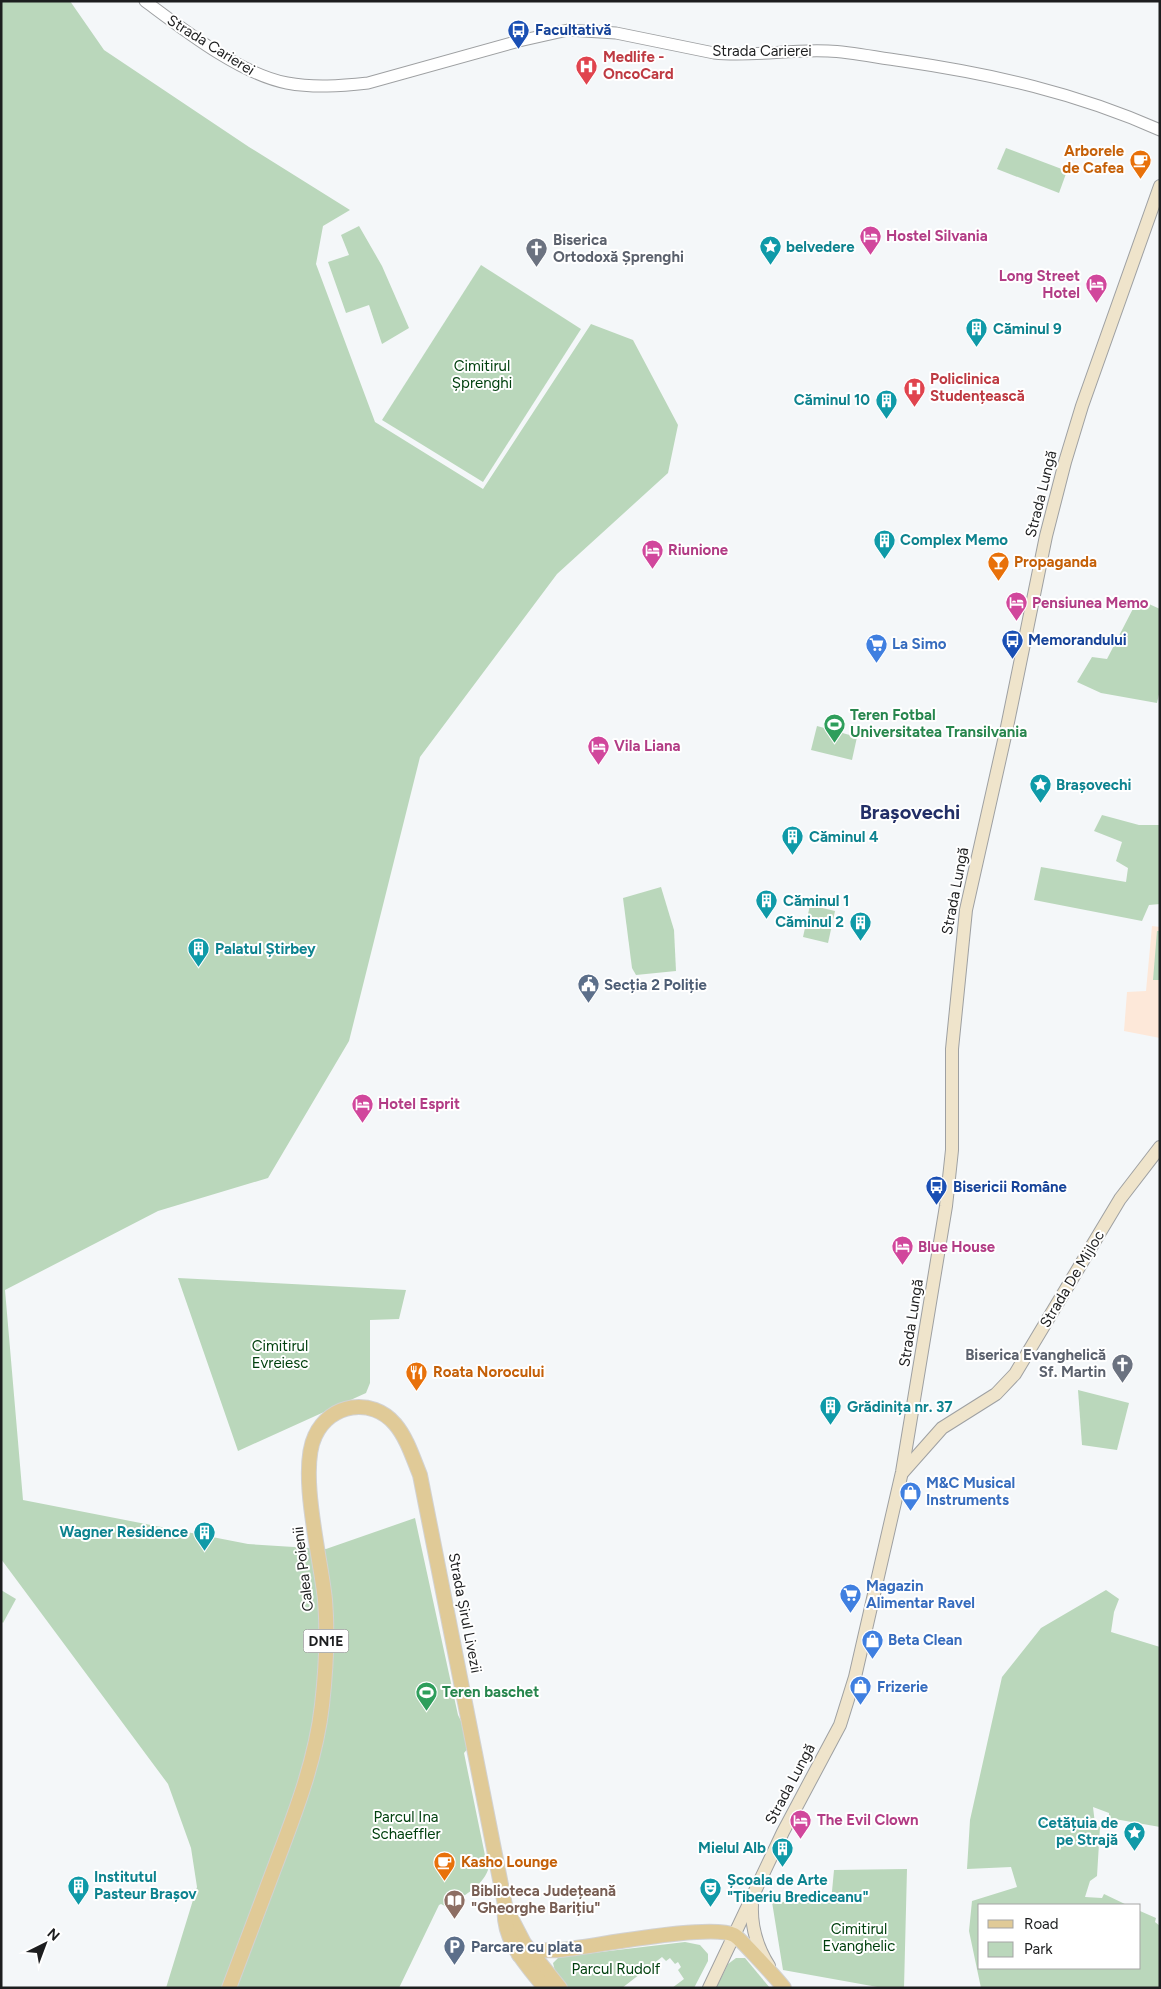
<svg xmlns="http://www.w3.org/2000/svg" width="1161" height="1989" viewBox="0 0 1161 1989" font-family="Figtree,sans-serif">
  <style>
    .education { fill: #fde8d9 }
    .green { fill: #bad7bb }
    .lines { fill: none; stroke-linecap: round; stroke-linejoin: round }
    .tertiary-casing { stroke: #9ea0a2; stroke-width: 13 }
    .secondary-casing { stroke: #9ea0a2; stroke-width: 14 }
    .primary-casing { stroke: #d2d2d2; stroke-width: 16 }
    .tertiary { stroke: #fff; stroke-width: 11 }
    .secondary { stroke: #efe4cb; stroke-width: 12 }
    .primary { stroke: #e0ca97; stroke-width: 14 }
    .labels { text-anchor: middle; stroke-width: 4; stroke-linejoin: round; paint-order: stroke }
    .shield { fill: #fff; stroke: #616262; stroke-width: 1 }
    .shield-label { font-size: 14px; font-weight: bold; fill: #1d1e1f }
    .transit-label { font-size: 15px; font-weight: bold; fill: #164399; stroke: #fff; text-anchor: start }
    .street-label { font-size: 15px; fill: #1d1e1f; stroke: #fff }
    .health-label { font-size: 15px; font-weight: bold; fill: #be3a42; stroke: #fff; text-anchor: start }
    .food-label { font-size: 15px; font-weight: bold; fill: #c56008; stroke: #fff; text-anchor: start }
    .hotel-label { font-size: 15px; font-weight: bold; fill: #b23c85; stroke: #fff; text-anchor: start }
    .worship-label { font-size: 15px; font-weight: bold; fill: #5b616d; stroke: #fff; text-anchor: start }
    .culture-label { font-size: 15px; font-weight: bold; fill: #0d838f; stroke: #fff; text-anchor: start }
    .park-label { font-size: 15px; fill: #00400e; stroke: #fff }
    .shop-label { font-size: 15px; font-weight: bold; fill: #366cbe; stroke: #fff; text-anchor: start }
    .leisure-label { font-size: 15px; font-weight: bold; fill: #27864d; stroke: #fff; text-anchor: start }
    .service-label { font-size: 15px; font-weight: bold; fill: #4e5e75; stroke: #fff; text-anchor: start }
    .education-label { font-size: 15px; font-weight: bold; fill: #785e54; stroke: #fff; text-anchor: start }
    .district-label { font-size: 20px; font-weight: bold; fill: #222f67; stroke: #fff }
  </style>
  <rect width="100%" height="100%" fill="#f4f7f9"/>
  <polygon class="education" points="1152,926 1160,927 1160,1038 1124,1031 1127,992 1146,991"/>
  <g class="green">
    <path d="M1 1H70L104 50 249 147 350 210 323 226 316 264 375 422 483 489 591 324 633 340 678 425 668 473 557 574 420 757 349 1041 268 1178 158 1211 5 1290 23 1500 248 1544 326 1549 415 1518 458 1715 467 1733 470 1746 464 1753 488 1870C482 1887 461 1897 447 1907L441 1904 439 1905 399 1988H166L197 1887 191 1848 168 1784 1 1559Z"/>
    <polygon points="1006,148 1067,171 1059,193 997,169"/>
    <polygon points="359,226 382,266 409,328 382,344 369,305 346,313 328,262 349,255 341,235"/>
    <polygon points="481,265 581,329 483,482 382,420"/>
    <polygon points="1138,599 1160,609 1160,690 1157,703 1101,693 1077,682 1092,657 1107,659"/>
    <polygon points="817,726 857,737 852,760 811,750"/>
    <polygon points="1102,815 1139,825 1160,825 1160,904 1149,905 1142,921 1034,900 1041,867 1126,882 1128,868 1116,861 1122,842 1094,831"/>
    <polygon points="661,887 674,930 676,971 636,975 632,968 623,898"/>
    <polygon points="810,905 835,911 828,943 803,937"/>
    <polygon points="1157,931 1160,931 1160,980 1153,980"/>
    <polygon points="178,1278 406,1290 399,1319 370,1320 370,1383 366,1393 238,1451"/>
    <polygon points="1078,1390 1129,1403 1117,1450 1082,1445"/>
    <polygon points="1,1590 16,1599 3,1623 1,1621"/>
    <polygon points="1106,1590 1119,1599 1114,1612 1111,1632 1160,1647 1160,1827 1109,1818 1109,1813 1093,1807 1095,1824 1100,1827 1097,1876 1090,1881 1085,1897 1102,1898 1104,1894 1127,1905 980,1905 980,1968 1140,1968 1140,1911 1156,1918 1155,1922 1160,1926 1160,1988 981,1988 969,1931 972,1901 1017,1887 1011,1867 967,1869 970,1820 1002,1677 1041,1628"/>
    <polygon points="907,1869 904,1988 883,1988 783,1970 772,1902 831,1902 834,1870"/>
    <polygon points="685,1942 700,1945 708,1954 708,1961 694,1988 672,1988 684,1979 678,1970 681,1967 678,1962 675,1964 670,1958 666,1961 662,1957 622,1988 568,1988 555,1971 553,1963 558,1958 567,1956"/>
    <polygon points="736,1958 745,1958 770,1988 716,1988 728,1964"/>
  </g>
  <g class="lines">
    <defs>
      <path id="tertiary" d="M145 1C184 30 240 74 287 83 314 88 340 86 368 83L519 41 568 30 616 33 714 53C752 57 790 49 828 51 853 52 878 58 903 61 992 74 1077 93 1160 130"/>
      <g id="secondary">
        <polyline points="903,1472 942,1428 996,1394 1015,1374 1120,1199 1160,1147"/>
        <path d="M752 1905C751 1927 757 1947 769 1966"/>
        <polyline points="709,1988 783,1832 840,1725 855,1677 902,1472 946,1206 952,1150 952,1049 966,910 1007,727 1046,536 1065,462 1082,406 1160,186"/>
      </g>
      <g id="primary">
        <polyline points="510,1916 524,1943 560,1988"/>
        <path d="M519 1955C533 1949 545 1951 560 1950 592 1947 710 1923 734 1935 740 1938 779 1981 784 1988"/>
        <path d="M229 1988C245 1945 261 1903 277 1861 296 1811 316 1759 322 1705 326 1670 328 1635 325 1600 321 1559 298 1471 315 1436 330 1403 372 1397 395 1424 407 1438 413 1458 420 1475L505 1905C501 1939 525 1963 545 1988"/>
      </g>
    </defs>
    <use href="#tertiary" class="tertiary-casing"/>
    <use href="#secondary" class="secondary-casing"/>
    <use href="#primary" class="primary-casing"/>
    <use href="#tertiary" class="tertiary"/>
    <use href="#secondary" class="secondary"/>
    <use href="#primary" class="primary"/>
  </g>
  <defs>
    <symbol id="bus-pin" viewBox="-11 -11 22 30"><path d="M0 17L-7.5 6A9.5 9.5 0 1 1 7.5 6Z" fill="#1a4fb4" stroke="#fff"/><path d="M-5-6H5V4H4V6H2V4H-2V6H-4V4H-5ZM-3.5-4V0h7V-4ZM-3.5 1.2v1.5H-2V1.2ZM2 1.2v1.5H3.5V1.2Z" fill="#fff"/></symbol>
    <symbol id="hospital-pin" viewBox="-11 -11 22 30"><path d="M0 17L-7.5 6A9.5 9.5 0 1 1 7.5 6Z" fill="#e0444e" stroke="#fff"/><path d="M-5-5h3v3.5h4V-5h3V5h-3V1.5h-4V5h-3Z" fill="#fff"/></symbol>
    <symbol id="cafe-pin" viewBox="-11 -11 22 30"><path d="M0 17L-7.5 6A9.5 9.5 0 1 1 7.5 6Z" fill="#e8710a" stroke="#fff"/><path d="M-5.5-4.5H6V0H3Q3 3.5 0 3.5H-2.5Q-5.5 3.5-5.5 0ZM3-3.2v2h1.7v-2ZM-6 4.5H4V6H-6Z" fill="#fff"/></symbol>
    <symbol id="hotel-pin" viewBox="-11 -11 22 30"><path d="M0 17L-7.5 6A9.5 9.5 0 1 1 7.5 6Z" fill="#d1479c" stroke="#fff"/><path d="M-6-4.5h1.5V1H6V5H4.5V3h-9V5H-6ZM-4 0a1.8 1.8 0 1 1 3.6 0ZM.5 0V-2.5h3Q6-2.5 6 0Z" fill="#fff"/></symbol>
    <symbol id="sight-pin" viewBox="-11 -11 22 30"><path d="M0 17L-7.5 6A9.5 9.5 0 1 1 7.5 6Z" fill="#0f9aa8" stroke="#fff"/><path d="M0-6L1.8-2.2L6-1.7L2.9 1.2L3.7 5.4L0 3.3L-3.7 5.4L-2.9 1.2L-6-1.7L-1.8-2.2Z" fill="#fff"/></symbol>
    <symbol id="church-pin" viewBox="-11 -11 22 30"><path d="M0 17L-7.5 6A9.5 9.5 0 1 1 7.5 6Z" fill="#6b7280" stroke="#fff"/><path d="M-1.2-6h2.4v3.5h3.3v2.4h-3.3V6h-2.4V-.1h-3.3v-2.4h3.3Z" fill="#fff"/></symbol>
    <symbol id="building-pin" viewBox="-11 -11 22 30"><path d="M0 17L-7.5 6A9.5 9.5 0 1 1 7.5 6Z" fill="#0f9aa8" stroke="#fff"/><path d="M-4-6H4V6H1V3H-1V6H-4ZM-2.5-4.3h1.7v1.8h-1.7ZM.8-4.3h1.7v1.8H.8ZM-2.5-1h1.7V.8h-1.7ZM.8-1h1.7V.8H.8Z" fill="#fff"/></symbol>
    <symbol id="bar-pin" viewBox="-11 -11 22 30"><path d="M0 17L-7.5 6A9.5 9.5 0 1 1 7.5 6Z" fill="#e8710a" stroke="#fff"/><path d="M-6-5H6L.8 .8V4.5H3.5V6h-7V4.5H-.8V.8Z" fill="#fff"/></symbol>
    <symbol id="supermarket-pin" viewBox="-11 -11 22 30"><path d="M0 17L-7.5 6A9.5 9.5 0 1 1 7.5 6Z" fill="#3f7fe0" stroke="#fff"/><path d="M-6-5.5h2.5l.6 2H6L4.5 2H-2.5L-4.4-4H-6ZM-1.5 3.2a1.3 1.3 0 1 0 .1 0ZM3 3.2a1.3 1.3 0 1 0 .1 0Z" fill="#fff"/></symbol>
    <symbol id="stadium-pin" viewBox="-11 -11 22 30"><path d="M0 17L-7.5 6A9.5 9.5 0 1 1 7.5 6Z" fill="#2e9e5b" stroke="#fff"/><path d="M0-5a6.5 5 0 1 0 0 10a6.5 5 0 1 0 0-10ZM-3.5-1.8h7v3.6h-7Z" fill="#fff"/></symbol>
    <symbol id="civic-pin" viewBox="-11 -11 22 30"><path d="M0 17L-7.5 6A9.5 9.5 0 1 1 7.5 6Z" fill="#5c6f8a" stroke="#fff"/><path d="M-.6-6.5H3V-4.5H.6V-3L4-1V1h2V6H-6V1h2V-1L-.6-3ZM-1.2 2.5V6h2.4V2.5Z" fill="#fff"/></symbol>
    <symbol id="restaurant-pin" viewBox="-11 -11 22 30"><path d="M0 17L-7.5 6A9.5 9.5 0 1 1 7.5 6Z" fill="#e8710a" stroke="#fff"/><path d="M-5-6h1v4h1v-4h1v4h1v-4h1v5L-1.5 .5V6h-2V.5L-5-1ZM5-6V6H3V1.5H1.5Q1.5-4 5-6Z" fill="#fff"/></symbol>
    <symbol id="shop-pin" viewBox="-11 -11 22 30"><path d="M0 17L-7.5 6A9.5 9.5 0 1 1 7.5 6Z" fill="#3f7fe0" stroke="#fff"/><path d="M-5-2.5h2.3a2.7 3.5 0 0 1 5.4 0H5L5.5 6h-11ZM-1.5-2.5h3a1.5 2.3 0 0 0-3 0Z" fill="#fff"/></symbol>
    <symbol id="theatre-pin" viewBox="-11 -11 22 30"><path d="M0 17L-7.5 6A9.5 9.5 0 1 1 7.5 6Z" fill="#0f9aa8" stroke="#fff"/><path d="M-5-5.5Q0-4 5-5.5V0Q5 5 0 6Q-5 5-5 0ZM-3.3-2.5H-1v1.5H-3.3ZM1-2.5H3.3v1.5H1ZM-2.8 1Q0 5.5 2.8 1Z" fill="#fff"/></symbol>
    <symbol id="library-pin" viewBox="-11 -11 22 30"><path d="M0 17L-7.5 6A9.5 9.5 0 1 1 7.5 6Z" fill="#8d6e63" stroke="#fff"/><path d="M-6-4Q-3-5.5-.7-3.5V5Q-3 3-6 4ZM6-4Q3-5.5 .7-3.5V5Q3 3 6 4Z" fill="#fff"/></symbol>
    <symbol id="parking-pin" viewBox="-11 -11 22 30"><path d="M0 17L-7.5 6A9.5 9.5 0 1 1 7.5 6Z" fill="#5c6f8a" stroke="#fff"/><path d="M-3.5-5.5H1a3.5 3.5 0 0 1 0 7H-1V5.5H-3.5ZM-1-3.4V-.6H.8a1.4 1.4 0 0 0 0-2.8Z" fill="#fff"/></symbol>
  </defs>
  <g fill-rule="evenodd">
    <use href="#bus-pin" x="506" y="18" width="25" height="34"/>
    <use href="#hospital-pin" x="574" y="54" width="25" height="34"/>
    <use href="#cafe-pin" x="1128" y="148" width="25" height="34"/>
    <use href="#hotel-pin" x="858" y="224" width="25" height="34"/>
    <use href="#sight-pin" x="758" y="234" width="25" height="34"/>
    <use href="#church-pin" x="524" y="236" width="25" height="34"/>
    <use href="#hotel-pin" x="1084" y="272" width="25" height="34"/>
    <use href="#building-pin" x="964" y="316" width="25" height="34"/>
    <use href="#hospital-pin" x="902" y="376" width="25" height="34"/>
    <use href="#building-pin" x="874" y="388" width="25" height="34"/>
    <use href="#building-pin" x="872" y="528" width="25" height="34"/>
    <use href="#hotel-pin" x="640" y="538" width="25" height="34"/>
    <use href="#bar-pin" x="986" y="550" width="25" height="34"/>
    <use href="#hotel-pin" x="1004" y="590" width="25" height="34"/>
    <use href="#bus-pin" x="1000" y="628" width="25" height="34"/>
    <use href="#supermarket-pin" x="864" y="632" width="25" height="34"/>
    <use href="#stadium-pin" x="822" y="712" width="25" height="34"/>
    <use href="#hotel-pin" x="586" y="734" width="25" height="34"/>
    <use href="#sight-pin" x="1028" y="772" width="25" height="34"/>
    <use href="#building-pin" x="780" y="824" width="25" height="34"/>
    <use href="#building-pin" x="754" y="888" width="25" height="34"/>
    <use href="#building-pin" x="848" y="910" width="25" height="34"/>
    <use href="#building-pin" x="186" y="936" width="25" height="34"/>
    <use href="#civic-pin" x="576" y="972" width="25" height="34"/>
    <use href="#hotel-pin" x="350" y="1092" width="25" height="34"/>
    <use href="#bus-pin" x="924" y="1174" width="25" height="34"/>
    <use href="#hotel-pin" x="890" y="1234" width="25" height="34"/>
    <use href="#church-pin" x="1110" y="1352" width="25" height="34"/>
    <use href="#restaurant-pin" x="404" y="1360" width="25" height="34"/>
    <use href="#building-pin" x="818" y="1394" width="25" height="34"/>
    <use href="#shop-pin" x="898" y="1480" width="25" height="34"/>
    <use href="#building-pin" x="192" y="1520" width="25" height="34"/>
    <use href="#supermarket-pin" x="838" y="1582" width="25" height="34"/>
    <use href="#shop-pin" x="860" y="1628" width="25" height="34"/>
    <use href="#shop-pin" x="848" y="1674" width="25" height="34"/>
    <use href="#stadium-pin" x="414" y="1680" width="25" height="34"/>
    <use href="#hotel-pin" x="788" y="1808" width="25" height="34"/>
    <use href="#sight-pin" x="1122" y="1820" width="25" height="34"/>
    <use href="#building-pin" x="770" y="1836" width="25" height="34"/>
    <use href="#cafe-pin" x="432" y="1850" width="25" height="34"/>
    <use href="#building-pin" x="66" y="1874" width="25" height="34"/>
    <use href="#theatre-pin" x="698" y="1876" width="25" height="34"/>
    <use href="#library-pin" x="442" y="1888" width="25" height="34"/>
    <use href="#parking-pin" x="442" y="1934" width="25" height="34"/>
  </g>
  <g class="labels">
    <rect class="shield" x="303.5" y="1629.5" width="45" height="23" rx="4"/>
    <g class="shield-label">
      <text x="326" y="1646">DN1E</text>
    </g>
    <g class="transit-label">
      <text x="535" y="35">Facultativă</text>
      <text x="1028" y="645">Memorandului</text>
      <text x="953" y="1192">Bisericii Române</text>
    </g>
    <g class="street-label">
      <text transform="translate(211 45) rotate(32)" y="5">Strada Carierei</text>
      <text x="762" y="56">Strada Carierei</text>
      <text transform="translate(1041 494) rotate(-76)" y="5">Strada Lungă</text>
      <text transform="translate(955 891) rotate(-79)" y="5">Strada Lungă</text>
      <text transform="translate(1072 1279) rotate(-59)" y="5">Strada De Mijloc</text>
      <text transform="translate(911 1323) rotate(-81)" y="5">Strada Lungă</text>
      <text transform="translate(303 1569) rotate(-97)" y="5">Calea Poienii</text>
      <text transform="translate(465 1613) rotate(79)" y="5">Strada Șirul Livezii</text>
      <text transform="translate(790 1784) rotate(-62)" y="5">Strada Lungă</text>
    </g>
    <g class="health-label">
      <text x="603" y="62">Medlife -<tspan x="603" dy="17">OncoCard</tspan></text>
      <text x="930" y="384">Policlinica<tspan x="930" dy="17">Studențească</tspan></text>
    </g>
    <g class="food-label">
      <text x="1124" y="156" text-anchor="end">Arborele<tspan x="1124" dy="17">de Cafea</tspan></text>
      <text x="1014" y="567">Propaganda</text>
      <text x="433" y="1377">Roata Norocului</text>
      <text x="461" y="1867">Kasho Lounge</text>
    </g>
    <g class="hotel-label">
      <text x="886" y="241">Hostel Silvania</text>
      <text x="1080" y="281" text-anchor="end">Long Street<tspan x="1080" dy="17">Hotel</tspan></text>
      <text x="668" y="555">Riunione</text>
      <text x="1032" y="608">Pensiunea Memo</text>
      <text x="614" y="751">Vila Liana</text>
      <text x="378" y="1109">Hotel Esprit</text>
      <text x="918" y="1252">Blue House</text>
      <text x="817" y="1825">The Evil Clown</text>
    </g>
    <g class="worship-label">
      <text x="553" y="245">Biserica<tspan x="553" dy="17">Ortodoxă Șprenghi</tspan></text>
      <text x="1106" y="1360" text-anchor="end">Biserica Evanghelică<tspan x="1106" dy="17">Sf. Martin</tspan></text>
    </g>
    <g class="culture-label">
      <text x="786" y="252">belvedere</text>
      <text x="993" y="334">Căminul 9</text>
      <text x="870" y="405" text-anchor="end">Căminul 10</text>
      <text x="900" y="545">Complex Memo</text>
      <text x="1056" y="790">Brașovechi</text>
      <text x="809" y="842">Căminul 4</text>
      <text x="783" y="906">Căminul 1</text>
      <text x="844" y="927" text-anchor="end">Căminul 2</text>
      <text x="215" y="954">Palatul Știrbey</text>
      <text x="847" y="1412">Grădinița nr. 37</text>
      <text x="188" y="1537" text-anchor="end">Wagner Residence</text>
      <text x="1118" y="1828" text-anchor="end">Cetățuia de<tspan x="1118" dy="17">pe Strajă</tspan></text>
      <text x="766" y="1853" text-anchor="end">Mielul Alb</text>
      <text x="94" y="1882">Institutul<tspan x="94" dy="17">Pasteur Brașov</tspan></text>
      <text x="727" y="1885">Școala de Arte<tspan x="727" dy="17">"Tiberiu Brediceanu"</tspan></text>
    </g>
    <g class="park-label">
      <text x="482" y="371">Cimitirul<tspan x="482" dy="17">Șprenghi</tspan></text>
      <text x="280" y="1351">Cimitirul<tspan x="280" dy="17">Evreiesc</tspan></text>
      <text x="406" y="1822">Parcul Ina<tspan x="406" dy="17">Schaeffler</tspan></text>
      <text x="859" y="1934">Cimitirul<tspan x="859" dy="17">Evanghelic</tspan></text>
      <text x="616" y="1974">Parcul Rudolf</text>
    </g>
    <g class="shop-label">
      <text x="892" y="649">La Simo</text>
      <text x="926" y="1488">M&amp;C Musical<tspan x="926" dy="17">Instruments</tspan></text>
      <text x="866" y="1591">Magazin<tspan x="866" dy="17">Alimentar Ravel</tspan></text>
      <text x="888" y="1645">Beta Clean</text>
      <text x="877" y="1692">Frizerie</text>
    </g>
    <g class="leisure-label">
      <text x="850" y="720">Teren Fotbal<tspan x="850" dy="17">Universitatea Transilvania</tspan></text>
      <text x="442" y="1697">Teren baschet</text>
    </g>
    <g class="service-label">
      <text x="604" y="990">Secția 2 Poliție</text>
      <text x="471" y="1952">Parcare cu plata</text>
    </g>
    <g class="education-label">
      <text x="471" y="1896">Biblioteca Județeană<tspan x="471" dy="17">"Gheorghe Barițiu"</tspan></text>
    </g>
    <g class="district-label">
      <text x="910" y="819">Brașovechi</text>
    </g>
  </g>
  <rect width="1161" height="1989" fill="none" stroke="#1d1e1f" stroke-width="5"/>
  <rect x="978" y="1904" width="162" height="65" fill="#ffffff" stroke="#a5a5a5"/>
  <rect x="988" y="1920" width="25" height="8" fill="#e0ca97" stroke="#a5a5a5"/>
  <text x="1024" y="1929" font-size="15" fill="#1d1e1f">Road</text>
  <rect x="988" y="1942" width="25" height="15" fill="#bad7bb" stroke="#a5a5a5"/>
  <text x="1024" y="1954" font-size="15" fill="#1d1e1f">Park</text>
  <g transform="translate(45 1944) rotate(42)" stroke="#ffffff" stroke-width="4" paint-order="stroke">
  <path d="M0-4L9 19L0 12L-9 19Z" fill="#1d1e1f"/>
  <text y="-8" font-size="14" font-weight="bold" text-anchor="middle" fill="#1d1e1f">N</text>
  </g>
</svg>
